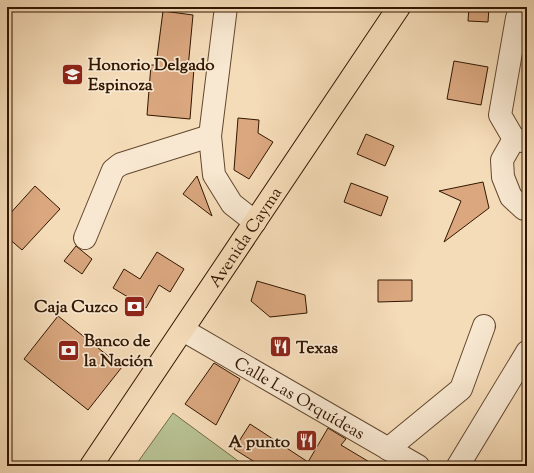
<svg xmlns="http://www.w3.org/2000/svg" width="534" height="473" viewBox="0 0 534 473" font-family="'Sorts Mill Goudy',serif">
  <style>
    .green { fill: #b8c192; stroke: #756c4a }
    .building { fill: #daa77f; stroke: #321601 }
    .lines { fill: none; stroke-linecap: round; stroke-linejoin: round }
    .minor-casing { stroke: #63482f; stroke-width: 24 }
    .major-casing { stroke: #321601; stroke-width: 24 }
    .minor { stroke: #f8e8d1; stroke-width: 22 }
    .major { stroke: #f5dcb8; stroke-width: 22 }
    .labels { text-anchor: middle; stroke-width: 3.5; stroke-linejoin: round; paint-order: stroke }
    .poi-label { font-size: 17px; font-weight: bold; fill: #321601; stroke: #f8e8d1; text-anchor: start }
    .street-label { font-size: 17px; fill: #321601; stroke: #f8e8d1 }
  </style>
  <rect width="100%" height="100%" fill="#f5dcb8"/>
  <filter id="stains"><feTurbulence type="fractalNoise" baseFrequency=".005" numOctaves="4"/><feColorMatrix values="0 0 0 0 .2 0 0 0 0 .09 0 0 0 0 .02 0 0 0 .5 -.17"/></filter>
  <radialGradient id="worn" r=".72"><stop offset=".6" stop-color="#630" stop-opacity="0"/><stop offset="1" stop-color="#630" stop-opacity=".3"/></radialGradient>
  <polygon class="green" points="173,413 245,466 135,466"/>
  <g class="building">
    <polygon points="469,7 489,7 488,22 468,21"/>
    <polygon points="163,11 193,15 188,68 194,68 190,119 147,115 151,65 156,65"/>
    <polygon points="454,61 488,67 481,105 447,99"/>
    <polygon points="238,118 259,120 258,133 273,142 249,179 234,170"/>
    <polygon points="366,134 394,146 385,166 357,154"/>
    <polygon points="197,176 212,216 183,194"/>
    <polygon points="483,182 489,208 444,242 461,201 439,191"/>
    <polygon points="351,183 388,197 381,216 344,202"/>
    <polygon points="35,186 60,209 22,250 7,237 7,217"/>
    <polygon points="76,246 92,259 82,274 64,261"/>
    <polygon points="157,252 184,269 170,292 159,285 146,308 113,288 124,269 140,279"/>
    <polygon points="378,280 412,280 412,301 378,302"/>
    <polygon points="257,281 305,295 307,313 270,317 251,301"/>
    <polygon points="58,316 122,367 88,410 24,359"/>
    <polygon points="214,363 240,379 216,425 185,404"/>
    <polygon points="250,424 308,462 328,428 346,439 341,445 376,466 261,466 234,449"/>
  </g>
  <g class="lines">
    <defs>
      <g id="minor">
        <polyline points="226,7 210,136 214,175 232,204 255,222"/>
        <polyline points="521,7 517,18 500,115 514,139 527,142"/>
        <polyline points="514,139 502,160 503,177 511,197 524,209 527,208"/>
        <polyline points="85,238 113,170 118,166 121,164 210,136"/>
        <path id="s1" d="M183 330 418 466"/>
        <polyline points="388,449 461,389 484,326"/>
        <polyline points="458,466 527,352"/>
      </g>
      <g id="major">
        <path id="s2" d="M91 466 399 7"/>
      </g>
    </defs>
    <use href="#minor" class="minor-casing"/>
    <use href="#major" class="major-casing"/>
    <use href="#minor" class="minor"/>
    <use href="#major" class="major"/>
  </g>
  <defs>
    <symbol id="university-square" viewBox="-11 -11 22 22"><rect x="-9" y="-9" width="18" height="18" rx="4" fill="#8f2418" stroke="#f8e8d1"/><path d="M0-5L7-2L0 1L-7-2ZM-4 1L0 2.5L4 1V4Q0 6-4 4Z" fill="#fff"/></symbol>
    <symbol id="bank-square" viewBox="-11 -11 22 22"><rect x="-9" y="-9" width="18" height="18" rx="4" fill="#8f2418" stroke="#f8e8d1"/><path d="M-6-4H6V4H-6ZM0-2.3a2.3 2.3 0 1 0 0 4.6a2.3 2.3 0 1 0 0-4.6Z" fill="#fff"/></symbol>
    <symbol id="restaurant-square" viewBox="-11 -11 22 22"><rect x="-9" y="-9" width="18" height="18" rx="4" fill="#8f2418" stroke="#f8e8d1"/><path d="M-5-6h1v4h1v-4h1v4h1v-4h1v5L-1.5 .5V6h-2V.5L-5-1ZM5-6V6H3V1.5H1.5Q1.5-4 5-6Z" fill="#fff"/></symbol>
  </defs>
  <g fill-rule="evenodd">
    <use href="#university-square" x="60" y="62" width="25" height="25"/>
    <use href="#bank-square" x="122" y="294" width="25" height="25"/>
    <use href="#restaurant-square" x="268" y="334" width="25" height="25"/>
    <use href="#bank-square" x="56" y="338" width="25" height="25"/>
    <use href="#restaurant-square" x="294" y="428" width="25" height="25"/>
  </g>
  <g class="labels">
    <g class="poi-label">
      <text x="88" y="70">Honorio Delgado<tspan x="88" dy="20">Espinoza</tspan></text>
      <text x="118" y="312" text-anchor="end">Caja Cuzco</text>
      <text x="84" y="346">Banco de<tspan x="84" dy="20">la Nación</tspan></text>
      <text x="296" y="353">Texas</text>
      <text x="290" y="447" text-anchor="end">A punto</text>
    </g>
    <g class="street-label">
      <text dy="6" stroke="none"><textPath href="#s2" startOffset="276">Avenida Cayma</textPath></text>
      <text dy="6" stroke="none"><textPath href="#s1" startOffset="135">Calle Las Orquídeas</textPath></text>
    </g>
  </g>
  <rect width="534" height="473" fill="none" stroke="#f5dcb8" stroke-width="24"/>
  <rect x="8" y="8" width="518" height="457" fill="none" stroke="#321601" stroke-width="2"/>
  <rect x="12" y="12" width="510" height="449" fill="none" stroke="#321601"/>
  <rect width="100%" height="100%" filter="url(#stains)"/>
  <rect width="100%" height="100%" fill="url(#worn)"/>
</svg>
